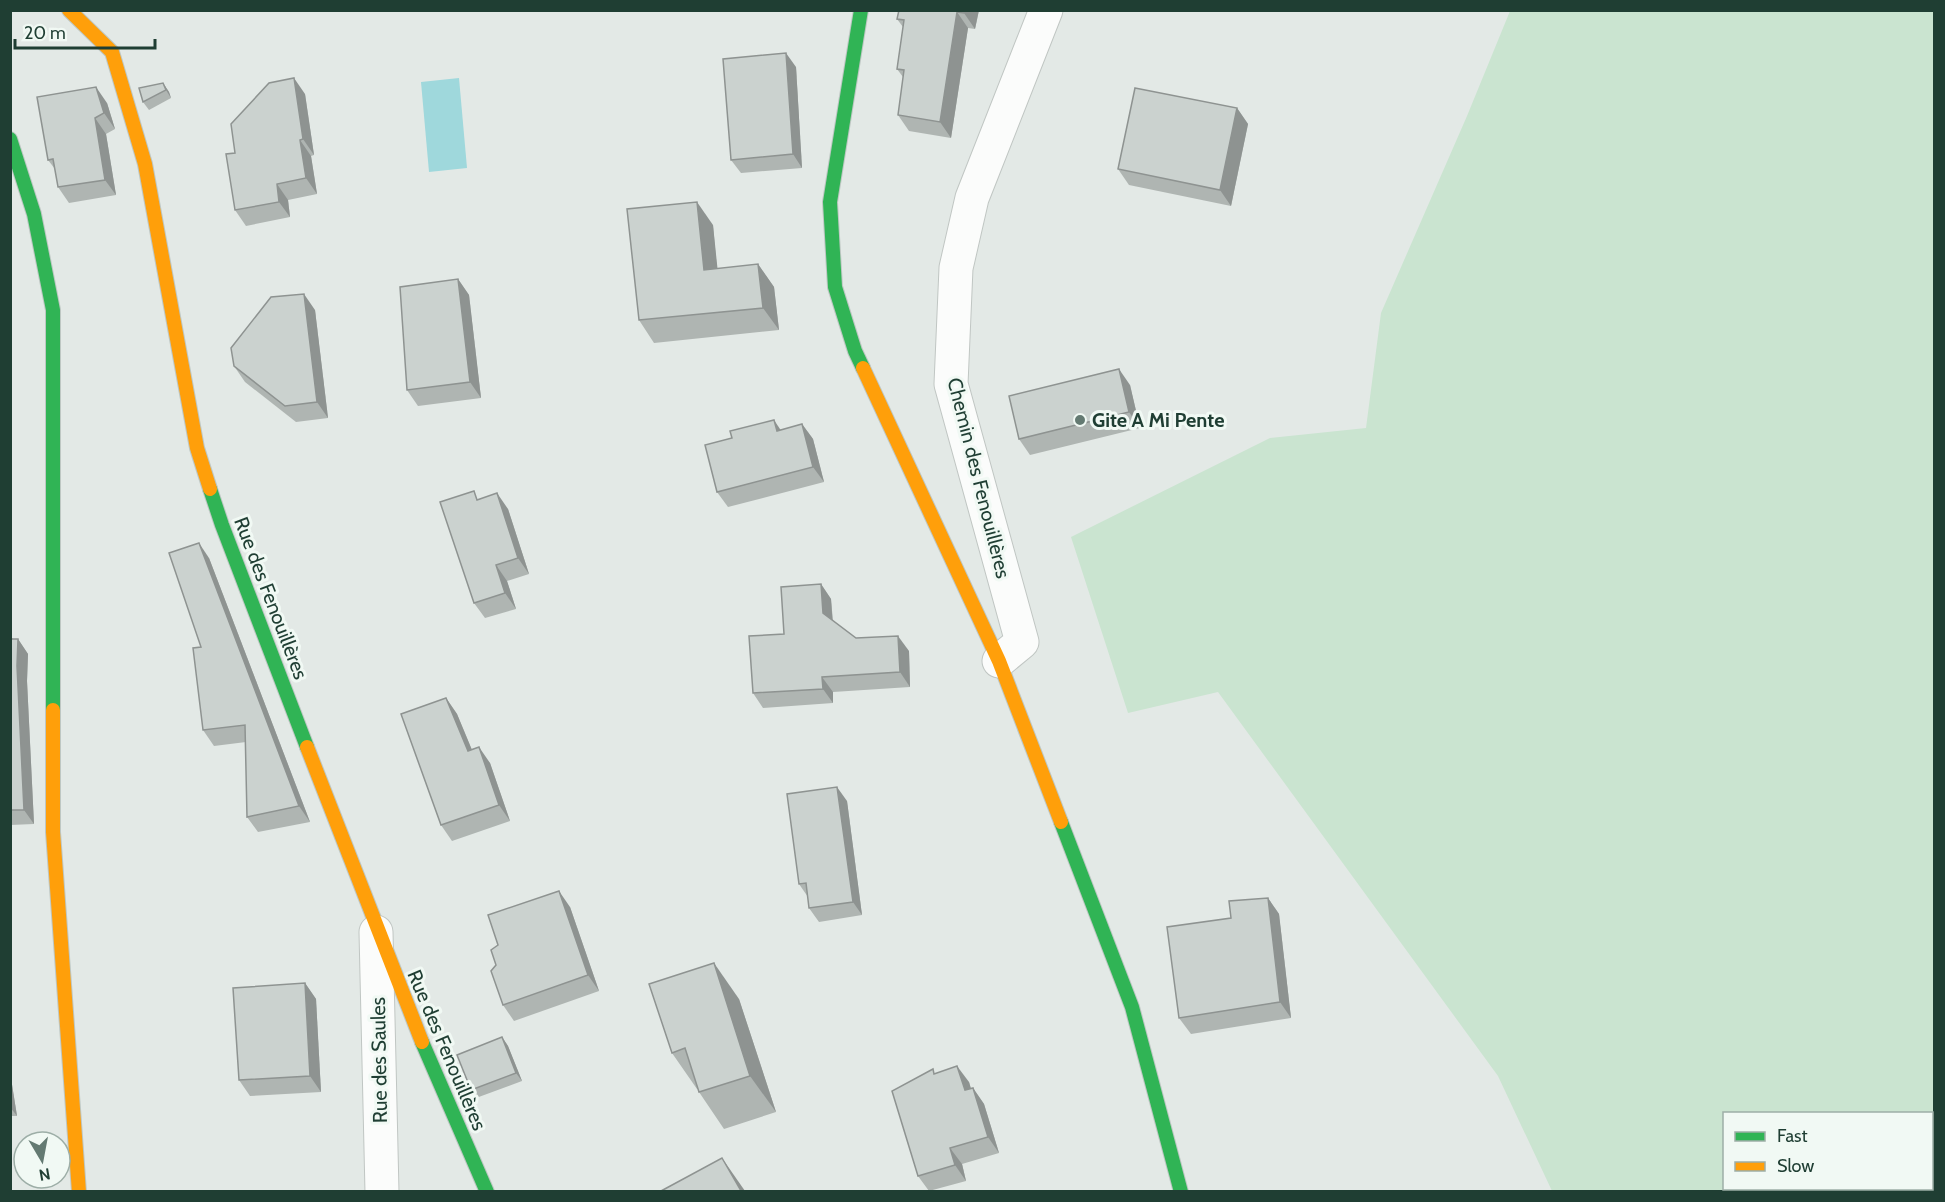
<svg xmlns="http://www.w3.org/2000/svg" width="1945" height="1202" viewBox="0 0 1945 1202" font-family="Cabin,sans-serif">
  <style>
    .green { fill: #cae4d0; fill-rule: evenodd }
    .water { fill: #9fd8dc }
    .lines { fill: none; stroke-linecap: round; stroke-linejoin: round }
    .street-casing { stroke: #c0c6c3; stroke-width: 35 }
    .fast-casing { stroke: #bec7c3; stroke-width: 16 }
    .slow-casing { stroke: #bec7c3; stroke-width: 16 }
    .street { stroke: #fbfcfb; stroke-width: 33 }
    .fast { stroke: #30b455; stroke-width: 14 }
    .slow { stroke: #ff9f0a; stroke-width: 14 }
    .wall { fill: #afb5b2 }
    .shaded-wall { fill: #8e9391 }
    .building { fill: #cbd2cf; stroke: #8e9391; stroke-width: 1.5 }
    .poi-dot { fill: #647a72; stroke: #f1f9f4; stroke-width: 2 }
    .labels { text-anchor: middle; stroke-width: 6; stroke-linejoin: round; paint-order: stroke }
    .poi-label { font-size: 20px; font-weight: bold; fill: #1f3e33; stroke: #f1f9f4; text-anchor: start }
    .street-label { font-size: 20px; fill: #1f3e33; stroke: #f1f9f4 }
  </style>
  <rect width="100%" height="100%" fill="#e3e9e6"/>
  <path class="green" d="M1510 11H1934V1191H1552L1498 1076 1218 692 1128 713 1071 537 1270 438 1366 428 1381 313 1467 116ZM1724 1114H1932V1188H1724Z"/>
  <polygon class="water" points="459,78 467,168 429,172 421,82"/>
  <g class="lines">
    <defs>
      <g id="street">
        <polyline points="999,661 1022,642 951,384 956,268 972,198 1046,10"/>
        <polyline points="376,932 382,1192"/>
      </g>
      <g id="fast">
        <polyline points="861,10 830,202 835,287 855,351 863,368"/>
        <polyline points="10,139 34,214 53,310 53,710"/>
        <polyline points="210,489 222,525 307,747"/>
        <polyline points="1061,822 1132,1007 1181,1192"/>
        <polyline points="422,1042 487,1192"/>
      </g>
      <g id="slow">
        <polyline points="69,10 112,52 145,164 197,448 210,489"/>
        <polyline points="863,368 999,661 1061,822"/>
        <polyline points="53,710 53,832 79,1192"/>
        <polyline points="307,747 422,1042"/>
      </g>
    </defs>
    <use href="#street" class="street-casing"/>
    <use href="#fast" class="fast-casing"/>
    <use href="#slow" class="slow-casing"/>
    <use href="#street" class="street"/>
    <use href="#fast" class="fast"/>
    <use href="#slow" class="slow"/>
  </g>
  <g class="wall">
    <polygon points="899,10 979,10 975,29 968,28 951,138 909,131 898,115 903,77 897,69 903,27 897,19"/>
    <polygon points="796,67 802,168 741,173 731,160"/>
    <polygon points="163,83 169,92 171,98 149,110 143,102"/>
    <polygon points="305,94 314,155 311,156 317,194 288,200 290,217 246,226 235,210 235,153"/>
    <polygon points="107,103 115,129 106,134 116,195 69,203 58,187 55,169 48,160"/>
    <polygon points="1237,108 1248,124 1231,206 1129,185 1118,169"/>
    <polygon points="713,225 717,269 758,264 774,287 779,330 654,343 639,320"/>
    <polygon points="458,279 469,295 481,398 418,406 407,390"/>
    <polygon points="315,310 328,418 296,422 245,382 234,366"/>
    <polygon points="1130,385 1140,428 1030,455 1019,439"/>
    <polygon points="802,424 813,439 824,482 728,507 717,492 781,430"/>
    <polygon points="479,499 508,509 529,574 507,581 516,609 485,618 474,603"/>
    <polygon points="209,558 310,822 258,832 247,817 246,742 214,746 203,730 201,647"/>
    <polygon points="821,584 831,599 833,621 856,638 909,651 910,687 833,692 833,703 763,708 753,693 784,634"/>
    <polygon points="10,636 13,639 18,639 28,654 27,681 34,824 10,825"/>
    <polygon points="446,698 457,714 472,750 490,763 510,821 452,841 441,825"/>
    <polygon points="847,801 862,915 819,922 809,908 808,897 799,884"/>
    <polygon points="1268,898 1279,914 1291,1018 1191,1034 1179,1018 1231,918"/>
    <polygon points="570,907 599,991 514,1021 503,1005"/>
    <polygon points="305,983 316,999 321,1092 250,1096 239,1080"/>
    <polygon points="739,999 776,1112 724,1129 699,1092 698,1089 697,1089 672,1053"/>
    <polygon points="502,1037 508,1046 522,1081 476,1098 471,1090"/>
    <polygon points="10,1072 17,1116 10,1116"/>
    <polygon points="936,1073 969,1082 971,1089 973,1088 984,1104 999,1153 962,1164 966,1181 929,1191 918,1176"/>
  </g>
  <g class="shaded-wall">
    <polygon points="965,10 979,10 975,29 964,13"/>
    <polygon points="957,12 968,28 951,138 940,122"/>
    <polygon points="786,53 796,67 802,168 793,154"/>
    <polygon points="294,78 305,94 314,155 303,139"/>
    <polygon points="163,83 169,92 171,98 166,90"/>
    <polygon points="96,87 107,103 115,129 104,113"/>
    <polygon points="1237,108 1248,124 1231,206 1220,190"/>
    <polygon points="95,118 106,134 116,195 105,180"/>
    <polygon points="300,140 311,156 317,194 306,178"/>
    <polygon points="277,184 288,200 290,217 279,202"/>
    <polygon points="697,202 713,225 720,293 704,270"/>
    <polygon points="758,264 774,287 779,330 763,308"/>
    <polygon points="458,279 469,295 481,398 470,382"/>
    <polygon points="304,294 315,310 328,418 317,402"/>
    <polygon points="1119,369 1130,385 1140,428 1129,412"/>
    <polygon points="774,420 784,435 777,431"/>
    <polygon points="802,424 813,439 824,482 813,467"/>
    <polygon points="497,493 508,509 529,574 518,558"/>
    <polygon points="199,543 209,558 310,822 299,806"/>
    <polygon points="496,565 507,581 516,609 505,593"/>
    <polygon points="821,584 831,599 833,628 823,613"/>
    <polygon points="898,636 909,651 910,687 900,672"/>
    <polygon points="18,639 28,654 27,681 34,824 24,810 17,666"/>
    <polygon points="822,677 833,692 833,703 823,689"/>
    <polygon points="446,698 457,714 479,767 468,751"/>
    <polygon points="479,747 490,763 510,821 499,805"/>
    <polygon points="837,787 847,801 862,915 853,902"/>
    <polygon points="559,891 570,907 599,991 588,975"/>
    <polygon points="1268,898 1279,914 1291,1018 1280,1002"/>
    <polygon points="714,963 739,999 776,1112 750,1076"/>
    <polygon points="305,983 316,999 321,1092 310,1076"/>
    <polygon points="502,1037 508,1046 522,1081 516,1073"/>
    <polygon points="957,1066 969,1082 976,1106 965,1090"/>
    <polygon points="10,1072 17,1116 10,1107"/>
    <polygon points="973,1088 984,1104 999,1153 988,1137"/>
    <polygon points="950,1148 962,1164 966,1181 955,1165"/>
    <polygon points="722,1158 745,1191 741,1191"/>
  </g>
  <g class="building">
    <polygon points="899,10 965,10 964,13 957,12 940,122 898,115 904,70 897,69 904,20 897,19"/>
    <polygon points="786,53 793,154 731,160 723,59"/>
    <polygon points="294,78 303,139 300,140 306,178 277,184 279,202 235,210 226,154 235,153 231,124 269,83"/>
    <polygon points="163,83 166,90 143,102 139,88"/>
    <polygon points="96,87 104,113 95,118 105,180 58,187 53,159 48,160 37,97"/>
    <polygon points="1135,88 1237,108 1220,190 1118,169"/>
    <polygon points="697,202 704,270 758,264 763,308 639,320 627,209"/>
    <polygon points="458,279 470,382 407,390 400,287"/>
    <polygon points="304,294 317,402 285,406 234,366 231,348 271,297"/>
    <polygon points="1119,369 1129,412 1019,439 1009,396"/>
    <polygon points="774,420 777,431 802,424 813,467 717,492 705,445 732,438 730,431"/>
    <polygon points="474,491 477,500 497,493 518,558 496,565 505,593 474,603 440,502"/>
    <polygon points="199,543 299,806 247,817 245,725 203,730 193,648 201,647 169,553"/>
    <polygon points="821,584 823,613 856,638 898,636 900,672 822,677 823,689 753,693 749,636 784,634 781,587"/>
    <polygon points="10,639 18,639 17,666 24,810 10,810"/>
    <polygon points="446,698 468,751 479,747 499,805 441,825 401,714"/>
    <polygon points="837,787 853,902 809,908 806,883 799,884 787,794"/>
    <polygon points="559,891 588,975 503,1005 491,971 496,965 491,950 498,945 488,915"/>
    <polygon points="1268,898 1280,1002 1179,1018 1167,927 1231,918 1229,901"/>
    <polygon points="714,963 750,1076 699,1092 685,1048 672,1053 649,984"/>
    <polygon points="305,983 310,1076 239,1080 233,988"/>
    <polygon points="502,1037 516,1073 471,1090 457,1055"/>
    <polygon points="957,1066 965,1090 973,1088 988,1137 950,1148 955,1165 918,1176 892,1091 933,1069 934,1074"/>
    <polygon points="722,1158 741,1191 661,1191"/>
  </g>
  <circle class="poi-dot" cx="1080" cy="420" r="6"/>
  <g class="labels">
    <g class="poi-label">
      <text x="1092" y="427">Gite A Mi Pente</text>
    </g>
    <g class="street-label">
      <text transform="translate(979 478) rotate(76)" y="7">Chemin des Fenouillères</text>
      <text transform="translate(271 598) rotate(69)" y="7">Rue des Fenouillères</text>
      <text transform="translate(447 1050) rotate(67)" y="7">Rue des Fenouillères</text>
      <text transform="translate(379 1060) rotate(-91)" y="7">Rue des Saules</text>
    </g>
  </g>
  <rect width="1945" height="1202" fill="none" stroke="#1f3e33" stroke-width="24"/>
  <rect x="1723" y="1112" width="210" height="78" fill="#f1f9f4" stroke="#9daea7" stroke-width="1.5"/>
  <rect x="1735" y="1132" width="30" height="9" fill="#30b455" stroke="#9daea7" stroke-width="1.5"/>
  <text x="1777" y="1142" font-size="18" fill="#1f3e33">Fast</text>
  <rect x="1735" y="1162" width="30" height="9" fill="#ff9f0a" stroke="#9daea7" stroke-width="1.5"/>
  <text x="1777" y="1172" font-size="18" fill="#1f3e33">Slow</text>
  <g transform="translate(42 1160) rotate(170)"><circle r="28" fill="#f1f9f4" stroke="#9daea7" stroke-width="1.5"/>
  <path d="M0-4.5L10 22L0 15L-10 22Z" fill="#647a72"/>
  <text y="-9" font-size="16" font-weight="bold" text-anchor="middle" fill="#1f3e33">N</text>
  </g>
  <path d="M15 39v9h140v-9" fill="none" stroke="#1f3e33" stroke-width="3"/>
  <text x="24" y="39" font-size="18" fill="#1f3e33" stroke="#f1f9f4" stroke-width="4.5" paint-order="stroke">20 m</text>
</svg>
